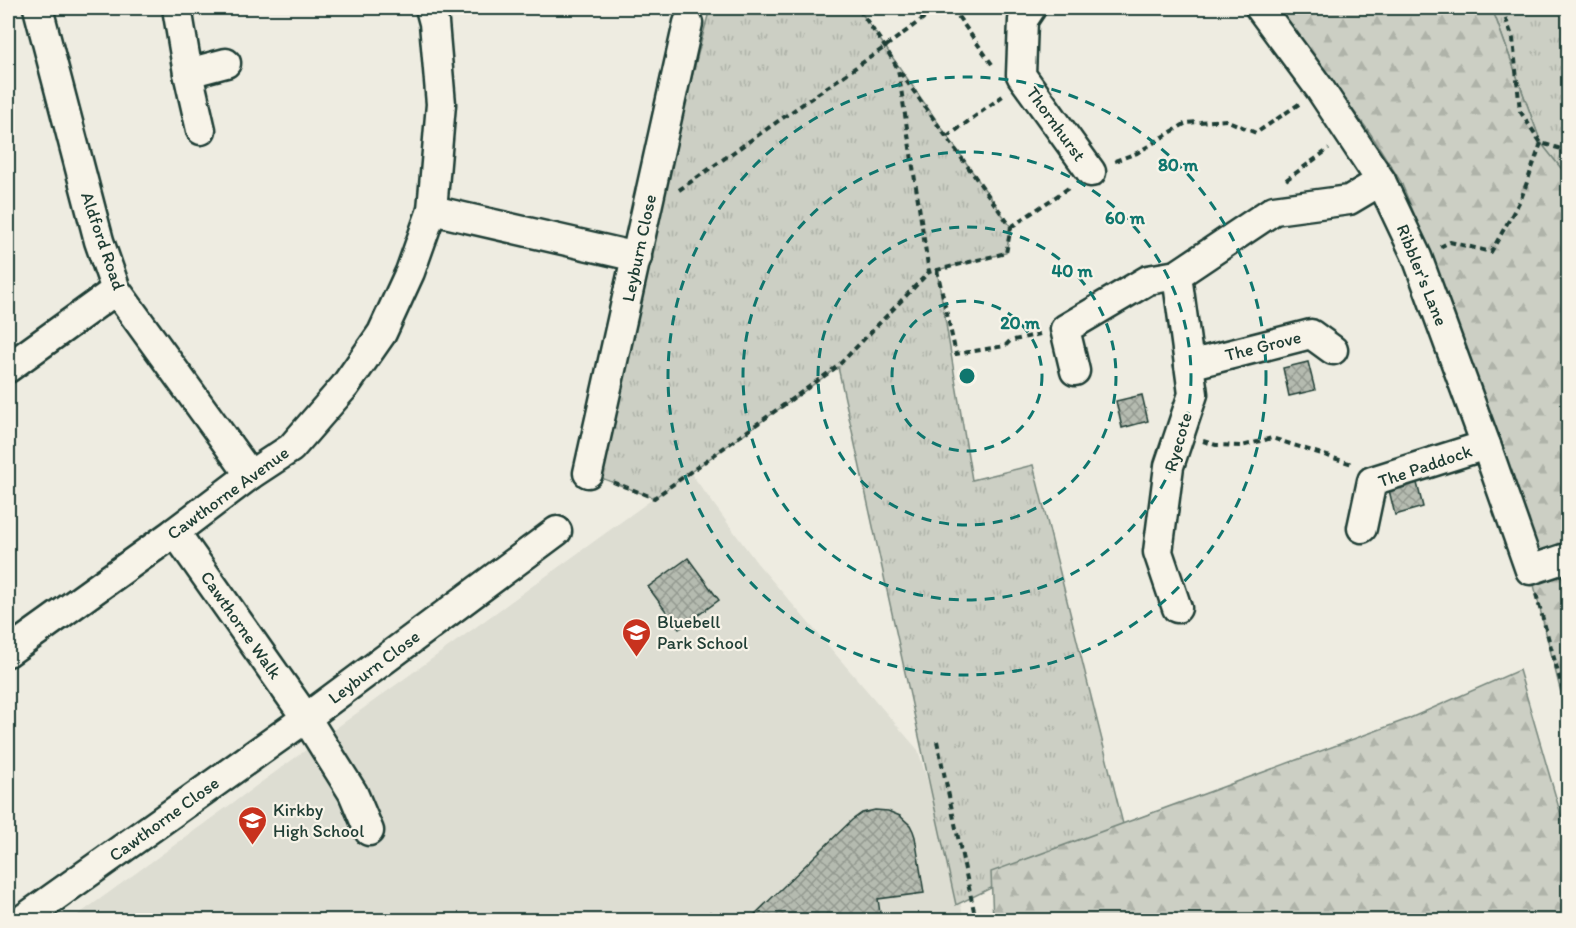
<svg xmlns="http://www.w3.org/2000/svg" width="1576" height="928" viewBox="0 0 1576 928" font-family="Itim,sans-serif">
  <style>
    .built { fill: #ddddd2 }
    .grass { fill: url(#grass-tufts); stroke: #76867c; stroke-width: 1.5 }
    .forest { fill: url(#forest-firs); stroke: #76867c; stroke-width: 1.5 }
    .building { fill: url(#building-cross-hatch); stroke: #1f3d34; stroke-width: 1.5 }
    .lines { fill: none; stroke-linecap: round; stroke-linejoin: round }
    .minor-casing { stroke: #1f3d34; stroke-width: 33 }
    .path { stroke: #1f3d34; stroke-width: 4; stroke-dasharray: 6 4.5; stroke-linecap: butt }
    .minor { stroke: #f7f3e8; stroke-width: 28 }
    .ring { fill: none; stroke: #0f766e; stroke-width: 3; stroke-dasharray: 10 8 }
    .labels { text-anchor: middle; stroke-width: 4.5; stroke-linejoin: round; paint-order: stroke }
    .street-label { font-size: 18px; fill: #1f3d34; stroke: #f7f3e8 }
    .poi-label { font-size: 18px; fill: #1f3d34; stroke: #f7f3e8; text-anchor: start }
    .centre { fill: #0f766e; stroke: #f7f3e8; stroke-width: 3 }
    .ring-label { font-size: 18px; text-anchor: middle; font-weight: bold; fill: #0f766e; stroke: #f7f3e8; stroke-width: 4.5; stroke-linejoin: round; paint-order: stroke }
  </style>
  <defs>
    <pattern id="grass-tufts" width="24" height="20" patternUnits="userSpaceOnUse" patternTransform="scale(1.5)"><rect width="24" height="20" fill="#cccfc4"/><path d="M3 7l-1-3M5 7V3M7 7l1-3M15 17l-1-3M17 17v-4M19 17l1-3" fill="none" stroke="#afb3a9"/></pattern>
    <pattern id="forest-firs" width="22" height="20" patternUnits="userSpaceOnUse" patternTransform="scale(1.5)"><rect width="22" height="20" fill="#cccfc4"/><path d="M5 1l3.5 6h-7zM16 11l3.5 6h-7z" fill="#afb3a9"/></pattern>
    <pattern id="building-cross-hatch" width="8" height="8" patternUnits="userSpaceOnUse" patternTransform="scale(1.5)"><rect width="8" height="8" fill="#b5bbb0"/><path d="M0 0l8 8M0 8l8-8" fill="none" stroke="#939990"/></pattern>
  </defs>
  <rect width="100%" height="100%" fill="#eeece1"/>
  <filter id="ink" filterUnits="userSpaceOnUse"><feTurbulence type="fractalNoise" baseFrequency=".0167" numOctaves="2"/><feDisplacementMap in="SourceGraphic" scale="12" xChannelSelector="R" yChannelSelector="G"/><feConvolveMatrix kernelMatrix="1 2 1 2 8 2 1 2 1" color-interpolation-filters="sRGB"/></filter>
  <g filter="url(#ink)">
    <polygon class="built" points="690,472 757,563 918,750 940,821 957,887 964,920 71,920"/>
    <g class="grass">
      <polygon points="710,8 858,8 1011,227 1006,253 937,270 972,480 1033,465 1123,824 956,905 838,367 654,498 588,473"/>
      <polygon points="1492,8 1568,8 1568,177 1541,143"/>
    </g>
    <g class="forest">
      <polygon points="1279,8 1492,8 1541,143 1568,177 1568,721 1511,493 1489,412 1443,284 1401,182 1370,133 1312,55"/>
      <polygon points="1519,670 1568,839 1568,920 993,920 991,872 1408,719"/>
    </g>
    <g class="building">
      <polygon points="1308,362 1315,390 1289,396 1283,368"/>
      <polygon points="1142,395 1148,421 1122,428 1116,401"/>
      <polygon points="1417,483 1423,507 1395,515 1389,490"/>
      <polygon points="688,558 719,600 679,629 648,587"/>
      <polygon points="875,810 888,811 900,816 910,825 913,831 915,837 924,893 878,899 881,920 749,920 852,820 862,813"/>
      <polygon points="710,912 718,920 701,920"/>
    </g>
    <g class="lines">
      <defs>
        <g id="minor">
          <polyline points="38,8 99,241 116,290 250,475"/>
          <polyline points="177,8 188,73 201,130"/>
          <polyline points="1031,8 1023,20 1021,75 1091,172"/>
          <polyline points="1260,8 1320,89 1381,181 1417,257 1486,445 1530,570 1563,559"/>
          <polyline points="188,73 226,63"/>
          <polyline points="432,210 637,257"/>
          <polyline points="1189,365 1311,334 1333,350"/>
          <polyline points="8,368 116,290"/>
          <polyline points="1075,371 1065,329 1148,280 1177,275 1274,210 1349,200 1381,181"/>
          <polyline points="588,473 688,23"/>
          <polyline points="1362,528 1372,481 1486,445"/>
          <polyline points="175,532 306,718 353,793 369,831"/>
          <polyline points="1177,608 1158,552 1169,466 1193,394 1177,275"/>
          <polyline points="8,652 175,532 250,475 291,448 345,386 382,333 410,272 432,210 441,104 434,23 430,8"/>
          <polyline points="22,920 306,718 557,531"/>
        </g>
      </defs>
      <use href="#minor" class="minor-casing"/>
      <g class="path">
        <polyline points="952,8 994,67"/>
        <polyline points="1502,8 1513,39 1520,111 1541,143 1568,151"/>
        <polyline points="900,72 1011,227 1006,253 929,272"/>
        <polyline points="947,137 1004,95"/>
        <polyline points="1115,161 1137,153 1186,123 1226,120 1256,133 1299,104"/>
        <polyline points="1286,180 1329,149"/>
        <polyline points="679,190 885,47 937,8"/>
        <polyline points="1011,227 1070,187"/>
        <polyline points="1440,247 1450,242 1491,252 1521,199 1541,143"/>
        <polyline points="937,270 956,354 1005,346 1010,341 1040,334"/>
        <polyline points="1203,441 1216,445 1242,446 1272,438 1352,464"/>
        <polyline points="613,482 654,498 838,366 929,272 898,69 885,47 858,8"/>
        <polyline points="1536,594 1568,708"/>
        <polyline points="937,741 976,920"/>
      </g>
      <use href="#minor" class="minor"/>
    </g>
  </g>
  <g class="ring">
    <circle cx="967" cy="376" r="75"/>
    <circle cx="967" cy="376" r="149"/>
    <circle cx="967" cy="376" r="224"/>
    <circle cx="967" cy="376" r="299"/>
  </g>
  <defs>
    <symbol id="school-pin" viewBox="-11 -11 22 30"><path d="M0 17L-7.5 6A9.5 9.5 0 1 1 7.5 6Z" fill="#c8321e" stroke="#f7f3e8"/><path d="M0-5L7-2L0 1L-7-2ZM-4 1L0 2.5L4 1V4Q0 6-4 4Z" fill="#fff"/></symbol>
  </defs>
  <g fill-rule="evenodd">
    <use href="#school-pin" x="620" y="616" width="33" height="45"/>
    <use href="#school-pin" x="236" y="804" width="33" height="45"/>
  </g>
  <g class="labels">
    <g class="street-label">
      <text transform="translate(1056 124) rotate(54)" y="6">Thornhurst</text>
      <text transform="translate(103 241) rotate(71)" y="6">Aldford Road</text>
      <text transform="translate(639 248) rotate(-78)" y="6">Leyburn Close</text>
      <text transform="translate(1422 275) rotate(68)" y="6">Ribbler's Lane</text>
      <text transform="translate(1263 346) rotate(-14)" y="6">The Grove</text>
      <text transform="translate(1178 442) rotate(-74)" y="6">Ryecote</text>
      <text transform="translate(1425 466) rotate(-19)" y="6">The Paddock</text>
      <text transform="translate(228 493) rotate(-36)" y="6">Cawthorne Avenue</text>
      <text transform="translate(241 625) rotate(55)" y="6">Cawthorne Walk</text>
      <text transform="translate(374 667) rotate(-37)" y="6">Leyburn Close</text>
      <text transform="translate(164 819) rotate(-36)" y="6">Cawthorne Close</text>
    </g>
    <g class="poi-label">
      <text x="657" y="628">Bluebell<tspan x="657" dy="21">Park School</tspan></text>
      <text x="273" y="816">Kirkby<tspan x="273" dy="21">High School</tspan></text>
    </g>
  </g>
  <circle cx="967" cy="376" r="9" class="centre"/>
  <g class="ring-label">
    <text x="1178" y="171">80 m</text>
    <text x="1125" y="224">60 m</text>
    <text x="1072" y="277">40 m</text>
    <text x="1020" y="329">20 m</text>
  </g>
  <rect width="1576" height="928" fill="none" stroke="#f7f3e8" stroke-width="30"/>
  <rect x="15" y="15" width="1546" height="898" fill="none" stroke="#1f3d34" stroke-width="2" filter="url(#ink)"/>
</svg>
